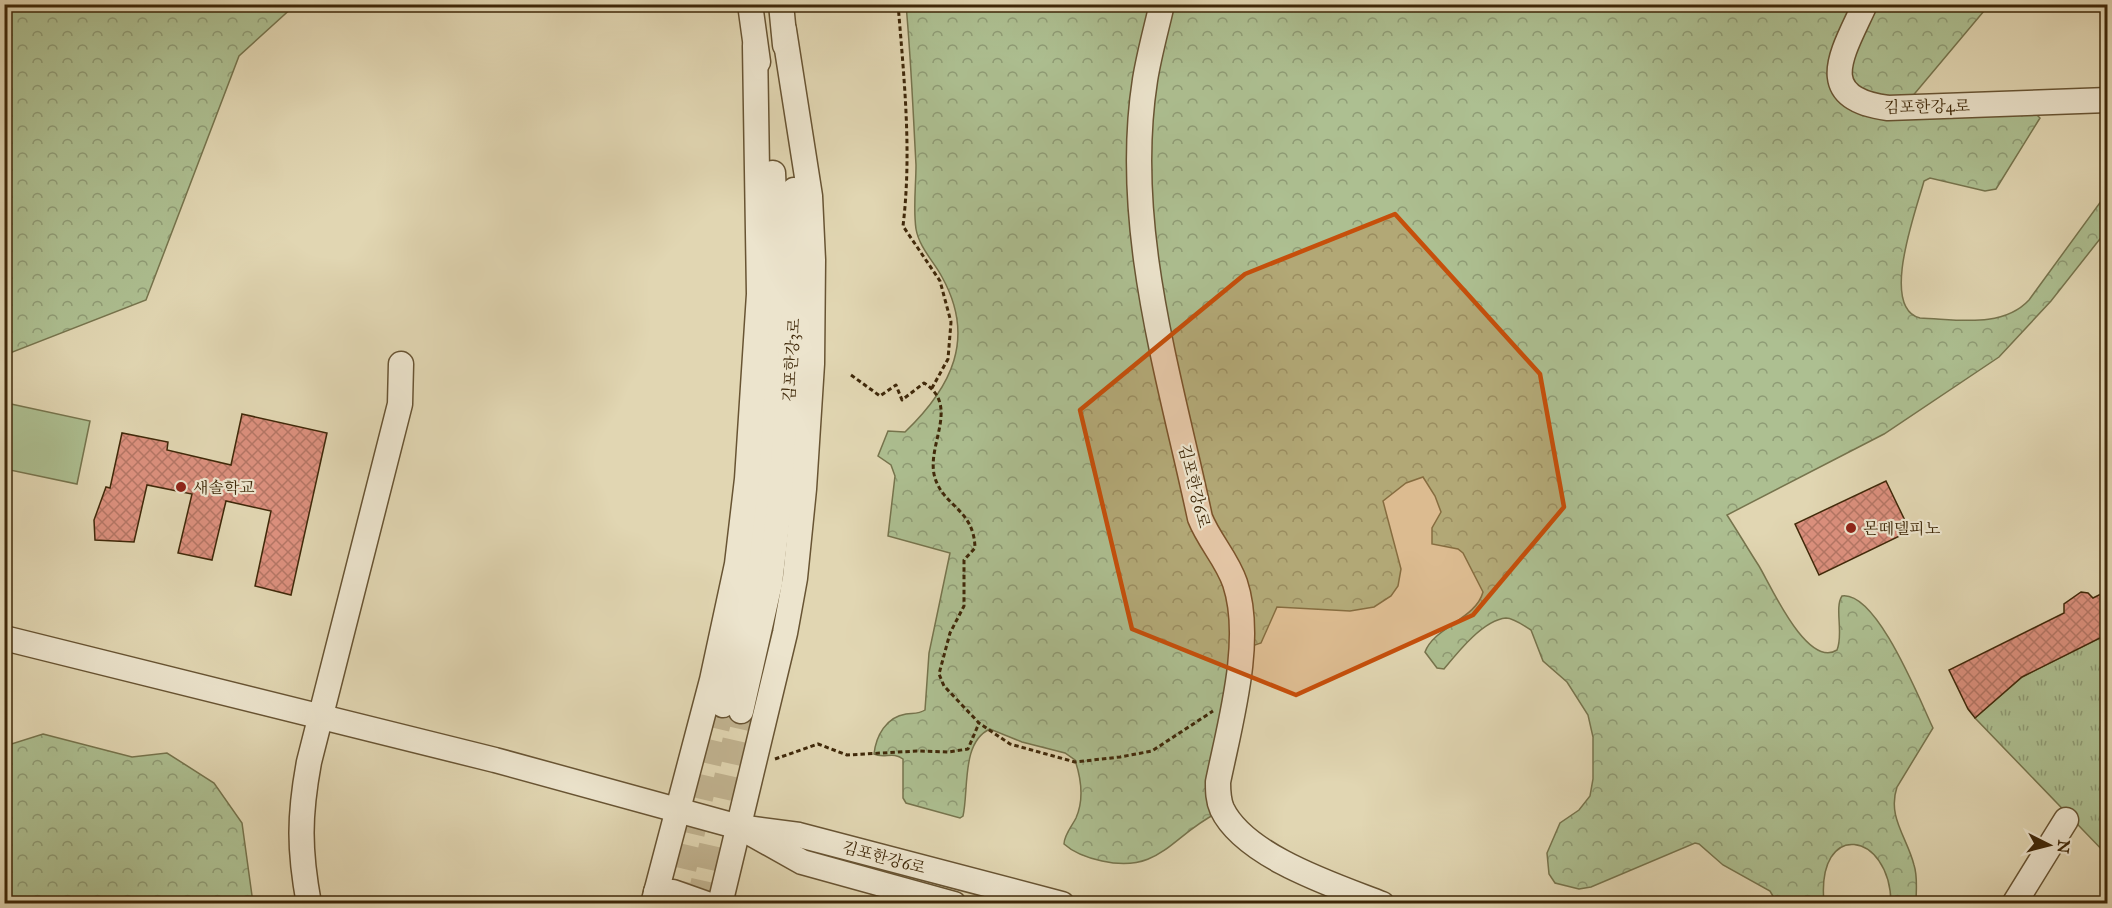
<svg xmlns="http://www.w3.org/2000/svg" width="2112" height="908" viewBox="0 0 2112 908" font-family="'IM FELL Great Primer','Noto Serif KR',serif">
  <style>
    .grass { fill: url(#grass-tufts); stroke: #76744d; stroke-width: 1.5 }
    .forest { fill: url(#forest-crowns); stroke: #76744d; stroke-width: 1.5 }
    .pitch { fill: #adbf91; stroke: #76744d; stroke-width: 1.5 }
    .building { fill: url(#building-cross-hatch); stroke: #3f2809; stroke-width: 1.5 }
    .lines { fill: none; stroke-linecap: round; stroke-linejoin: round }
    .minor-tunnel { stroke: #c1b390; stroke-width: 24; stroke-dasharray: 24 12; stroke-linecap: butt }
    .minor-casing { stroke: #685433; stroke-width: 27 }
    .path { stroke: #3f2809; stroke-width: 3; stroke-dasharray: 4.5 3; stroke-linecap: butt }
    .minor { stroke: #ece4cd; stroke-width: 24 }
    .marked { fill: #c64f0b; fill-opacity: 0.2; stroke: #c64f0b; stroke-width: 4.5; stroke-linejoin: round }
    .poi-dot { fill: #8f2418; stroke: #ece4cd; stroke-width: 2 }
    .labels { text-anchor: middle; stroke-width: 4.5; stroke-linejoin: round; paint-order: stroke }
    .street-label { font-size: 16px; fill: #3f2809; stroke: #ece4cd }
    .poi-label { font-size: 16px; fill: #3f2809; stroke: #ece4cd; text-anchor: start }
  </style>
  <defs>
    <pattern id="grass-tufts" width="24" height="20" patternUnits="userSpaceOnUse" patternTransform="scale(1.5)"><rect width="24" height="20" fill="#adbf91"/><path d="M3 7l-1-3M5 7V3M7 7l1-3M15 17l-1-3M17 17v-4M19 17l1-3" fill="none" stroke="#8e9b75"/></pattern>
    <pattern id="forest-crowns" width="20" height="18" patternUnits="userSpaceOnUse" patternTransform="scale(1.5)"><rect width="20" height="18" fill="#adbf91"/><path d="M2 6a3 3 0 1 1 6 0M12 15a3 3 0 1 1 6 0" fill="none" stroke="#8e9b75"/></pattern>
    <pattern id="building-cross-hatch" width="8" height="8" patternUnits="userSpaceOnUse" patternTransform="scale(1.5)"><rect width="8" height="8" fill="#dc907e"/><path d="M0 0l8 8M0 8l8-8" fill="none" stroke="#b47665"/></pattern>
  </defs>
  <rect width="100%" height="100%" fill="#e1d6b2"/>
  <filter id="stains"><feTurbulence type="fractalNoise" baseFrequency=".00333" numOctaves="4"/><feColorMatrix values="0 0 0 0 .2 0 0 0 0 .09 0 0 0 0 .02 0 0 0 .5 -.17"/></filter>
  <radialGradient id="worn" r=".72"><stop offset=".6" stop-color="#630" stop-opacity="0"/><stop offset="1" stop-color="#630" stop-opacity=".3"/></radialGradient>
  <polygon class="grass" points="2107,634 2107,855 1975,718 2022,677"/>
  <g class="forest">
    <polygon points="5,4 295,5 239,56 146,300 5,355"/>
    <path d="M906 5H1989L1900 111 2036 114 2040 118 1996 189 1985 191 1930 178 1924 181C1917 208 1879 308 1920 318 1956 319 2002 329 2029 300L2107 193V230L2051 301 1999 357 1884 434 1727 515C1738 532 1748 549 1759 566 1770 584 1807 669 1837 650 1844 634 1834 608 1842 596 1877 591 1920 701 1933 728L1897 787C1887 817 1907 837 1914 865 1918 877 1916 891 1916 903H1891C1890 831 1816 819 1824 903H1777L1770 891 1723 865 1699 844 1695 843 1591 887 1579 889 1555 883 1549 874 1547 853 1560 823 1579 810 1590 796 1593 779V737L1588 715 1567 682 1543 661 1531 630C1524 626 1514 618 1506 618 1483 620 1457 653 1444 669L1437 668 1425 652C1434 627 1476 619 1483 592L1463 553 1458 549 1432 544V528L1441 512 1435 496 1423 477 1406 483 1383 501 1401 569 1398 586 1391 596 1374 607 1350 611 1277 607 1261 643 1234 652 1217 813C1171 836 1160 874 1102 861 1088 858 1075 854 1064 844 1064 835 1072 826 1076 818 1084 800 1081 778 1075 760L1065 753 1022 742 990 729C961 742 969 790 963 816L960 818 906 803 903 798V759C893 751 884 759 874 754 876 736 886 717 906 714 913 713 919 714 925 710L929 653 950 553 888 536 895 476 891 465 878 456 888 431 905 432C952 387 976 338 942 277 934 262 919 247 916 229 913 208 916 186 916 165 913 111 911 58 906 5Z"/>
    <polygon points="43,734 132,757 167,753 214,783 242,823 253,903 5,903 5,746"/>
  </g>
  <polygon class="pitch" points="11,404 90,421 77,484 5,469 5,435"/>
  <g class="building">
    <polygon points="242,414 327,433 291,595 255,586 271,511 226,501 212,560 178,553 192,494 147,485 134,542 95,540 94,520 106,487 110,488 122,433 168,442 167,450 231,465"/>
    <polygon points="1886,481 1910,531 1819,575 1795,524"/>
    <polygon points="2081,592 2088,593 2093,598 2103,593 2108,602 2108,634 2022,677 1975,718 1968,709 1949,670 2064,613 2064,604"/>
  </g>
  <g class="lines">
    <g class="minor-tunnel">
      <polyline points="676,904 723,705"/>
      <polyline points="698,904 741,711"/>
    </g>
    <defs>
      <g id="minor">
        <polyline points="750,4 758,62"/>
        <polyline points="781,4 785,45"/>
        <path d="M1162 4C1156 30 1149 55 1145 80 1122 227 1170 377 1200 518 1209 541 1227 559 1235 583 1254 640 1230 723 1218 782 1218 791 1218 800 1222 809 1245 857 1336 886 1382 904"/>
        <path d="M1865 4C1844 51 1811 98 1888 108L2108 100"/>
        <polyline points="4,638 495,760 739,827 799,835 1062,904"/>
        <polyline points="723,705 753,575 763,486 778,279 773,173"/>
        <polyline points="741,711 770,583 781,491 796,280 794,190"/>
        <polyline points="752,834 802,862 954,904"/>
        <polyline points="656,892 673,892 707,904"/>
        <path d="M309 904C299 850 299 816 309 762L400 404 401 364"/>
        <polyline points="653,904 712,680 737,564 747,479 759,294 755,46"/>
        <polyline points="720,904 785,633 795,578 804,489 812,364 813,260 810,196 784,30"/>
        <polyline points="2014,904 2066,820"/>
      </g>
    </defs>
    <use href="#minor" class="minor-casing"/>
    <g class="path">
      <path d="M898 4C904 78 912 152 903 226L940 281 951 322 948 359 932 388"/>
      <path d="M851 375 880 396 896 385 902 400 924 383C961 406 925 446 935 478 944 507 974 509 975 548L964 560V606L950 633 939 674 944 686 979 723 1010 744 1075 762 1120 757 1152 751 1213 711"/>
      <polyline points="775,759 818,744 847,755 917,751 948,752 968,749 979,723"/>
    </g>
    <use href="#minor" class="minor"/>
  </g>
  <path class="marked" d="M1395 214 1540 374 1564 507 1473 615 1296 695 1132 629 1080 410 1245 274Z"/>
  <g class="poi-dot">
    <circle cx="181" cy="487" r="6"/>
    <circle cx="1851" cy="528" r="6"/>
  </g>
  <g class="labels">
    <g class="street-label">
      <text transform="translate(1927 106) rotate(-1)" y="6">김포한강4로</text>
      <text transform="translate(791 360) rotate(-86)" y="6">김포한강3로</text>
      <text transform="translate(1195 486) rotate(76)" y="6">김포한강6로</text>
      <text transform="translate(884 857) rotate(15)" y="6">김포한강6로</text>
    </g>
    <g class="poi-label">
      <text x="193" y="493">새솔학교</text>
      <text x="1863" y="534">몬떼델피노</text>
    </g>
  </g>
  <rect width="2112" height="908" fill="none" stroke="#e1d6b2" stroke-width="24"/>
  <rect x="6" y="6" width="2100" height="896" fill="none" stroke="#3f2809" stroke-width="3"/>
  <rect x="12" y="12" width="2088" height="884" fill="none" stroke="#3f2809" stroke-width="1.5"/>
  <g transform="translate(2049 845) rotate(96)" stroke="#ece4cd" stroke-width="4.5" paint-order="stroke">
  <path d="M0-4.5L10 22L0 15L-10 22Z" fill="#3f2809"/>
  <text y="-9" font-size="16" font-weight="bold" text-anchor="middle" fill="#3f2809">N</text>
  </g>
  <rect width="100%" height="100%" filter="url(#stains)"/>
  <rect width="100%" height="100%" fill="url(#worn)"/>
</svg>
